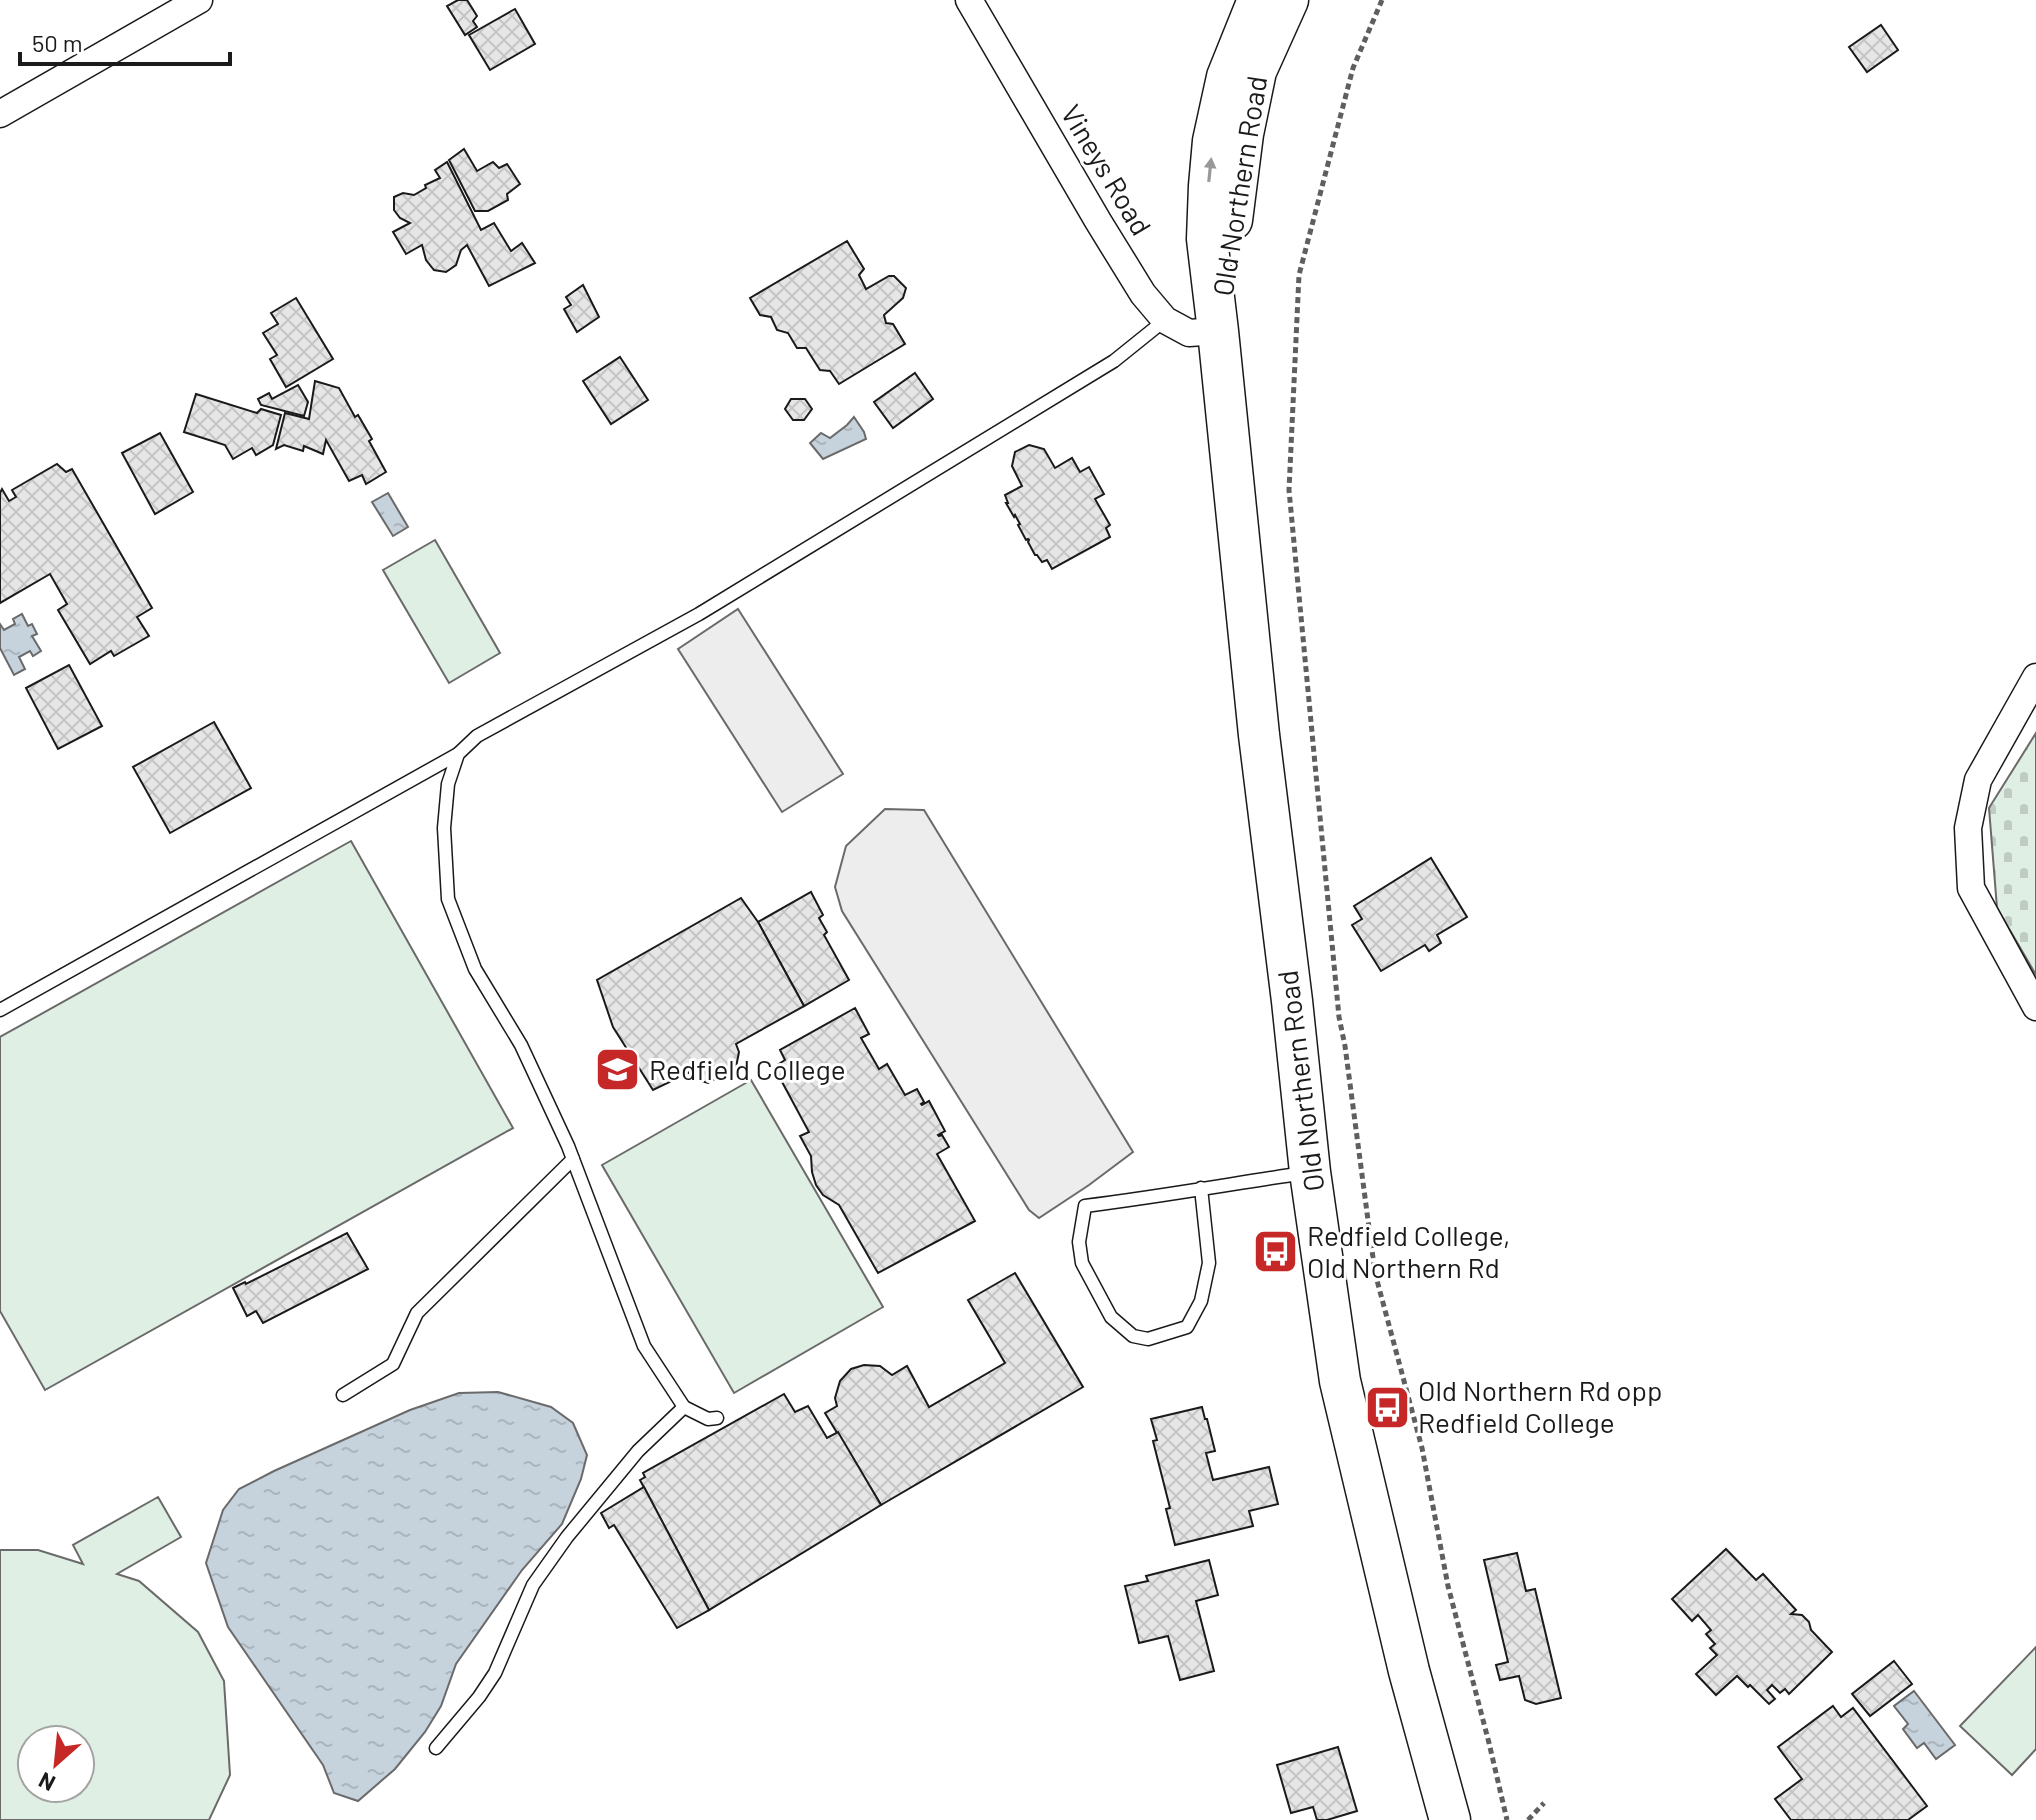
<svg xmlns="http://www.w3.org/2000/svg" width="2036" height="1820" viewBox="0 0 2036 1820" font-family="Barlow,sans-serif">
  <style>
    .cemetery { fill: url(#cemetery-stones); stroke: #6a6a6a; stroke-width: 2 }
    .green { fill: #e0efe3; stroke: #6a6a6a; stroke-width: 2; fill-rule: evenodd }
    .parking { fill: #ededed; stroke: #6a6a6a; stroke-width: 2 }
    .water { fill: url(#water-ripples); stroke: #6a6a6a; stroke-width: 2 }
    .building { fill: url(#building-cross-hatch); stroke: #1a1a1a; stroke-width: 2 }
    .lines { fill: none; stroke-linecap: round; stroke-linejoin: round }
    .lane-casing { stroke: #1a1a1a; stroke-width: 15 }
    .street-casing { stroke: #1a1a1a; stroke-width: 29 }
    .primary-casing { stroke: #1a1a1a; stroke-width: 43 }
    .path { stroke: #5f5f5f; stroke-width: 5; stroke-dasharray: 6 4; stroke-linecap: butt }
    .lane { stroke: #fff; stroke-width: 12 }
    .street { stroke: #fff; stroke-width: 26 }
    .primary { stroke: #fff; stroke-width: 40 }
    .oneway { fill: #989898 }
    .labels { text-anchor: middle; stroke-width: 6; stroke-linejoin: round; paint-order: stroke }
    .street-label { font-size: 28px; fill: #1a1a1a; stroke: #fff }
    .poi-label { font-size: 28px; fill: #1a1a1a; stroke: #fff; text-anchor: start }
  </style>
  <defs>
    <pattern id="cemetery-stones" width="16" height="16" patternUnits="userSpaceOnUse" patternTransform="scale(2)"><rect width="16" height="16" fill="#e0efe3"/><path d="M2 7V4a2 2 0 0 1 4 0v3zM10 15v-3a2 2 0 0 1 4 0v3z" fill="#c0ccc2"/></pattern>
    <pattern id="water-ripples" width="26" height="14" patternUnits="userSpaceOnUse" patternTransform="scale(2)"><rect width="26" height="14" fill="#c6d2dc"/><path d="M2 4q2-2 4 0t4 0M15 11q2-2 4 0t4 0" fill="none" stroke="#aab4bc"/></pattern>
    <pattern id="building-cross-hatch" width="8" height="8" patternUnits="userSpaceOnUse" patternTransform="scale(2)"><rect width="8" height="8" fill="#e6e6e6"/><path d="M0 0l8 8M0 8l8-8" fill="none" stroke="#c5c5c5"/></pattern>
  </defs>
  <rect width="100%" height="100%" fill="#fff"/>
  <polygon class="cemetery" points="2036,733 2036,975 1997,908 1989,808"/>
  <g class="green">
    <polygon points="435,540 500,653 449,683 383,570"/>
    <polygon points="351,841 513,1128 45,1390 0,1311 0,1037"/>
    <polygon points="751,1080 883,1307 734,1393 602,1165"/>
    <path d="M158 1497 181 1537 117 1574 139 1581 198 1632 224 1681 230 1775 209 1820H0V1550H38L83 1564 73 1545ZM32 1740H80V1788H32Z"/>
    <polygon points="2036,1647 2036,1749 2012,1775 1960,1726"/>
  </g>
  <g class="parking">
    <polygon points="738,609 843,774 782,812 678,649"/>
    <polygon points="885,809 924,810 1133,1152 1089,1185 1039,1218 1029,1210 842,911 835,887 846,846"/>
  </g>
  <g class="water">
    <polygon points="854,417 864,432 866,439 823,459 810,443 821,433 830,438 847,425"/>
    <polygon points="388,493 408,527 393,536 372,502"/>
    <polygon points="22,614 28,626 32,624 37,634 32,636 41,651 33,656 30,651 19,657 25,669 14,675 0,648 0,624 4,630 15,624 13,619"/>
    <polygon points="498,1392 551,1407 573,1423 587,1455 581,1479 562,1524 522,1570 456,1664 441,1706 425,1732 395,1769 358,1801 334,1793 323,1765 228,1627 206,1563 223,1510 239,1489 274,1471 410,1410 459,1393"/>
    <polygon points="1914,1691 1955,1745 1936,1759 1924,1743 1917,1748 1903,1729 1908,1724 1894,1706"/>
  </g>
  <g class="building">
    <polygon points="458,0 467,0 477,16 473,21 477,27 465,35 447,6"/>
    <polygon points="515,9 535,44 490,70 469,35"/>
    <polygon points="1881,25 1898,50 1867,72 1849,47"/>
    <polygon points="464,149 477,171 493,162 499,168 507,164 520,184 507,194 508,200 488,211 475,211 449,160"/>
    <polygon points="447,162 481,230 494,223 511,251 522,243 535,263 489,286 467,245 461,250 456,265 446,272 434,270 426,260 422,245 406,254 393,232 410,223 400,218 394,210 394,197 403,193 414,195 426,188 425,185 440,178 435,170"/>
    <polygon points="847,241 864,269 859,275 866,289 889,276 894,276 906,288 903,298 884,315 886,323 893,324 905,344 839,384 830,371 820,370 806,348 797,348 788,333 777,330 771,317 760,315 750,298"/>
    <polygon points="583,285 599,317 577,332 564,309 571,305 566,297"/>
    <polygon points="296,298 333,359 286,387 270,359 277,355 263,333 278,324 271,313"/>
    <polygon points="620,357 648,400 611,424 583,381"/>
    <polygon points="915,373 933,399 893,428 874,402"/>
    <polygon points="315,381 339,388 355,417 358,415 372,439 369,441 386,472 366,484 362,475 349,481 326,440 323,454 304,446 303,451 284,445 276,449 285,413 309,419"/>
    <polygon points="298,385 308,402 304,416 261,405 258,399 269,393 272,399"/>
    <polygon points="196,394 257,413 261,409 281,415 273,445 256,455 252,448 233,459 225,445 184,432"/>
    <polygon points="791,399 805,399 812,409 804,420 793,420 785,409"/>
    <polygon points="160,433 193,492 155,514 122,453"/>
    <polygon points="1029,445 1044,449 1055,468 1072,458 1080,472 1089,467 1104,494 1095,499 1110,525 1106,528 1110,537 1052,569 1047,560 1042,562 1037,555 1035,555 1028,542 1029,540 1028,539 1026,540 1018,525 1020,524 1015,515 1014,517 1006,503 1008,503 1005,495 1022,486 1012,466 1015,452"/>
    <polygon points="57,464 66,472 72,469 152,608 137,617 149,636 114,656 111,651 90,664 58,610 67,604 50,574 0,603 0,493 2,489 9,501 16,497 12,490"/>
    <polygon points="69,665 102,726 58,749 26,688"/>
    <polygon points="214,722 251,788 170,833 133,767"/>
    <polygon points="1431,858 1467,917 1437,935 1441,943 1429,951 1425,945 1381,971 1352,925 1362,919 1354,906"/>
    <polygon points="811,892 823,915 819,918 827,932 824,935 849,980 804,1006 758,922"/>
    <polygon points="741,898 758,922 804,1006 736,1044 739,1052 736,1067 708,1083 694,1079 690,1072 653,1090 613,1027 597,980"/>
    <polygon points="855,1008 869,1034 861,1038 879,1069 887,1064 905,1095 917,1089 924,1102 921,1104 922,1105 929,1101 945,1131 938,1135 939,1136 942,1135 949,1147 937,1154 975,1221 878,1273 839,1205 823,1195 816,1185 812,1172 811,1156 800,1136 809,1132 774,1067 785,1060 780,1050"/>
    <polygon points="347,1233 368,1269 263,1323 256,1311 247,1316 233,1288 245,1282 246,1284"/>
    <polygon points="1015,1273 1083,1387 881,1505 825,1413 837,1406 835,1398 840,1381 851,1369 864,1365 880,1366 892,1375 907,1366 929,1407 1005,1363 968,1300"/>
    <polygon points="784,1394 795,1412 808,1406 827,1438 838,1432 881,1505 709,1610 640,1480 645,1477 643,1473"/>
    <polygon points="1202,1407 1205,1419 1207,1419 1215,1451 1206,1453 1213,1480 1269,1467 1278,1504 1249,1511 1253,1526 1175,1545 1166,1509 1170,1508 1153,1441 1157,1440 1151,1419"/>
    <polygon points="644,1487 709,1610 677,1628 614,1525 609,1528 601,1513"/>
    <polygon points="1726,1549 1756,1580 1763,1574 1796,1610 1791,1614 1802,1615 1809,1622 1811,1630 1832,1652 1789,1694 1785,1689 1780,1693 1772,1685 1767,1690 1775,1699 1769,1704 1750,1685 1748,1687 1737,1676 1716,1695 1696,1674 1717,1655 1710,1648 1715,1644 1706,1634 1711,1630 1698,1615 1692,1621 1672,1599"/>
    <polygon points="1517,1553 1526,1591 1535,1589 1561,1698 1536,1704 1525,1700 1519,1676 1500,1680 1496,1665 1508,1662 1484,1560"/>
    <polygon points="1209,1560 1218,1595 1196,1601 1214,1671 1180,1680 1168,1636 1139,1643 1125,1586 1148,1581 1146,1576"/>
    <polygon points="1894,1661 1912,1684 1870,1716 1852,1694"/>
    <polygon points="1833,1706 1841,1717 1853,1708 1927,1806 1908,1820 1791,1820 1775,1799 1802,1779 1778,1747"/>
    <polygon points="1338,1747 1357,1811 1327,1820 1317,1820 1313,1807 1291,1813 1277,1765"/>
  </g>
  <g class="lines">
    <defs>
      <g id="lane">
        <polyline points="0,1010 458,754"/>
        <path d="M1201 1188 1209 1263 1201 1301 1187 1327 1148 1339 1133 1336 1111 1317 1082 1263 1079 1242 1085 1206C1158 1197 1231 1184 1304 1173"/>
        <polyline points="343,1395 393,1364 417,1313 573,1159"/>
        <polyline points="717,1418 708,1419 684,1407 644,1346 568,1146 521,1045 475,969 448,899 444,828 448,784 458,754 477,736 699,614 1114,361 1165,320"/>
        <polyline points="436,1748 479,1697 495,1673 533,1585 567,1537 638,1451 684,1407"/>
      </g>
      <g id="street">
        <polyline points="969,0 1098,221 1143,294 1165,320 1189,333 1218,331"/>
        <polyline points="0,114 199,0"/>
        <polyline points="2036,677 1978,780 1968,828 1971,888 2036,1007"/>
      </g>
      <g id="primary">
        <polyline points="1258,0 1227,77 1213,141 1209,186 1207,239 1218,331 1259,735 1292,1001 1310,1172 1340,1381 1409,1671 1450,1820"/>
        <polyline points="1232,220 1243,134 1256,71 1288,0"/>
      </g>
    </defs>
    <use href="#lane" class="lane-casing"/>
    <use href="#street" class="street-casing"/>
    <use href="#primary" class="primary-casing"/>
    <g class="path">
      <polyline points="1382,0 1353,68 1299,275 1289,490 1339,1017 1345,1046 1375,1273 1422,1448 1448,1586 1489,1743 1507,1820"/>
      <polyline points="1528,1820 1544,1803"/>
    </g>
    <use href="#lane" class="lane"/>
    <use href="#street" class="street"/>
    <use href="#primary" class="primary"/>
  </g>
  <defs><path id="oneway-solid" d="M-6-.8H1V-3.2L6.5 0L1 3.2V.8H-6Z" transform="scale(2)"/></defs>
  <use class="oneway" href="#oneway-solid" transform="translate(1210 170) rotate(-84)"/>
  <defs>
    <symbol id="school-square" viewBox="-11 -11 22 22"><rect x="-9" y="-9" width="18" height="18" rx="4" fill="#c62828" stroke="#fff"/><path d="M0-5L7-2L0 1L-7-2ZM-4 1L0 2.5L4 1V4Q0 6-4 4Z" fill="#fff"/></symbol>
    <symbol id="bus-square" viewBox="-11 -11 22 22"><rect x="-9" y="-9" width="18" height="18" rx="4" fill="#c62828" stroke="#fff"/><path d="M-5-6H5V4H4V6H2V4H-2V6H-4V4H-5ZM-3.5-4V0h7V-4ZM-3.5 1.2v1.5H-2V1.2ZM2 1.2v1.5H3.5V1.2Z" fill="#fff"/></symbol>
  </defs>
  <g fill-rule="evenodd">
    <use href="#school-square" x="592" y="1044" width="51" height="51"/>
    <use href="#bus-square" x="1250" y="1226" width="51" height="51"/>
    <use href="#bus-square" x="1362" y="1382" width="51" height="51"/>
  </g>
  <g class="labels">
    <g class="street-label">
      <text transform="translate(1106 170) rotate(59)" y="10">Vineys Road</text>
      <text transform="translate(1240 186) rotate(-81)" y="10">Old Northern Road</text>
      <text transform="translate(1301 1081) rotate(-97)" y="10">Old Northern Road</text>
    </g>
    <g class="poi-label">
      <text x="649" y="1080">Redfield College</text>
      <text x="1307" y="1246">Redfield College,<tspan x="1307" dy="32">Old Northern Rd</tspan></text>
      <text x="1418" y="1401">Old Northern Rd opp<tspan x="1418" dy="32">Redfield College</tspan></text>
    </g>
  </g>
  <g transform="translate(56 1764) rotate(207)"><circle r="38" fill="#ffffff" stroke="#a3a3a3" stroke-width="2"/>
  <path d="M0-6L14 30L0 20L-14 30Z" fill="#c62828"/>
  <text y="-12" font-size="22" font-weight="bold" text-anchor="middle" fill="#1a1a1a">N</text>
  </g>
  <path d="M20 52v12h210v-12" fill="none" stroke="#1a1a1a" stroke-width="4"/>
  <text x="32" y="52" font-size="24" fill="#1a1a1a" stroke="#ffffff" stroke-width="6" paint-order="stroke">50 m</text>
</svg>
